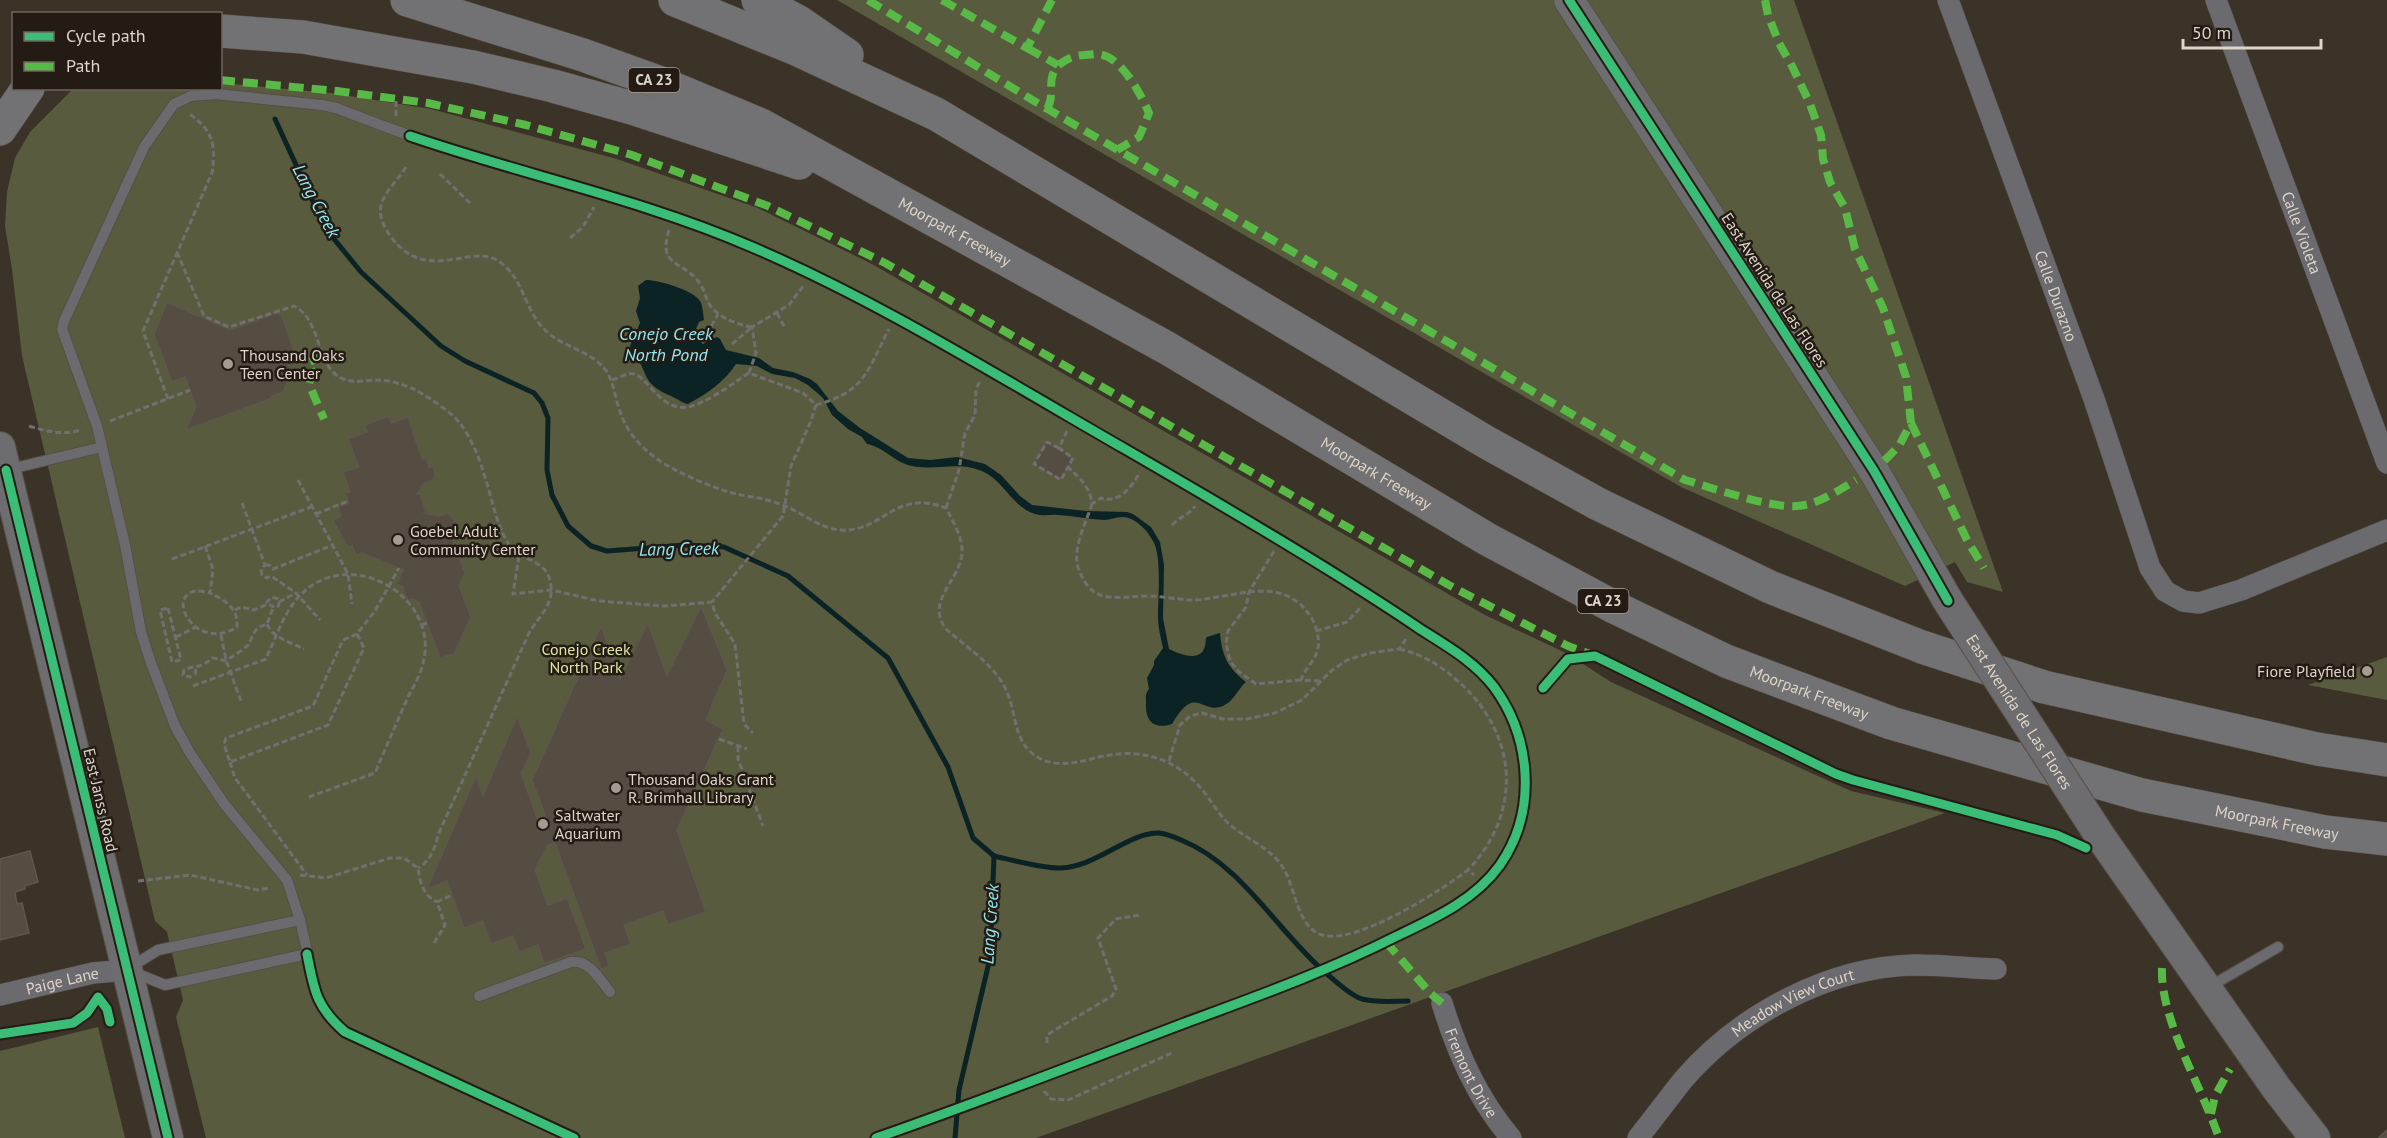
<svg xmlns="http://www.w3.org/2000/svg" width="2387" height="1138" viewBox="0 0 2387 1138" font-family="'PT Sans',sans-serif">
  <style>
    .green { fill: #585b3e }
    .water { fill: #0b2325 }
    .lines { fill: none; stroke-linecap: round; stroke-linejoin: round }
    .stream { stroke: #0b2325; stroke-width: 5 }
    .building { fill: #554c42; stroke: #5e574d; stroke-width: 1.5 }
    .lane-casing { stroke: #574f46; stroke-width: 12 }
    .street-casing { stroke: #574f46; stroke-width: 22 }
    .secondary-casing { stroke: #574f46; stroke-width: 32 }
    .highway-casing { stroke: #574f46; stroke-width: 34 }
    .path { stroke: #716f6f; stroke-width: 3; stroke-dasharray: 6 3; stroke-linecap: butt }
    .lane { stroke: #6b6b6f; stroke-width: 10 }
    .street { stroke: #6b6b6f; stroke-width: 21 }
    .secondary { stroke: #6d6d6f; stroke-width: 30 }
    .highway { stroke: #727173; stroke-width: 33 }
    .secondary-bridge-casing { stroke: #574f46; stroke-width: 32; stroke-linecap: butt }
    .secondary-bridge { stroke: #6d6d6f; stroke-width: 30 }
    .quiet { stroke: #58b947; stroke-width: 8; stroke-dasharray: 15 8; stroke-linecap: butt }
    .cycleway-casing { stroke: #241c14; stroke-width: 13 }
    .cycleway { stroke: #3abd76; stroke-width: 9 }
    .poi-dot { fill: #a59b90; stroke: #241c14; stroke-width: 2 }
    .labels { text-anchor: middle; stroke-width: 5; stroke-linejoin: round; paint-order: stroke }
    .shield { fill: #241c14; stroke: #a69d92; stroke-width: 1.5 }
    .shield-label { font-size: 15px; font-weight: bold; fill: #ded4c8 }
    .street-label { font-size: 16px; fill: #ded4c8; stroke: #241c14 }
    .poi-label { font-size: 16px; fill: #ded4c8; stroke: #241c14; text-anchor: start }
    .park-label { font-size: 16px; fill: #dde7a5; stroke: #241c14 }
    .water-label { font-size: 18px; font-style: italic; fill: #8fe8f2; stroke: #241c14 }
  </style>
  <rect width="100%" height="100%" fill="#3b3228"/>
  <g class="green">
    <polygon points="837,0 1794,0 2003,592 1967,582 1955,562 1905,586 1681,487"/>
    <polygon points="221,83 331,93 431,109 617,159 758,208 872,264 1485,615 1566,653 1611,682 1851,791 1945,813 1036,1138 206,1138 176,1017 183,1000 167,932 155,921 22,356 12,269 5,226 7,192 15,158 30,132 73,89 220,88"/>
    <polygon points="2387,657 2387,700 2308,685"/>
    <polygon points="98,1027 125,1138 0,1138 0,1051"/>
  </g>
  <path class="water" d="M646 280C659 280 693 290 700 301 703 306 703 314 704 320L699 322 696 329 700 334 699 341 703 344 717 337 720 339 726 350 759 358 773 368 793 372 810 379 817 384 838 411 860 428 908 458 930 460 957 457 985 464 1001 475 1020 496 1032 505 1086 511 1127 512 1133 514 1151 527 1160 542 1164 565 1163 618 1169 649C1179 654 1201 663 1205 646 1206 643 1205 639 1207 637L1220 633C1222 656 1228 668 1246 682 1238 689 1234 701 1223 706 1201 715 1196 683 1172 724 1154 730 1145 721 1146 703 1146 697 1145 694 1149 689L1147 678 1154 665V661L1163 648C1161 638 1158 628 1158 617 1158 598 1162 556 1153 541 1147 530 1135 517 1122 517 1116 517 1110 520 1104 520 1089 519 1073 516 1058 515 1052 514 1046 516 1040 515 1014 511 1006 483 984 472 960 460 936 471 912 466 895 463 884 447 867 444L862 437 848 429 832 415 823 398 808 385 795 378 772 374 757 366 736 364C725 381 707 394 688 404 682 403 678 399 671 396 638 382 651 372 631 351L630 346 640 323 636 311 640 298 638 286Z"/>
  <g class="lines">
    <g class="stream">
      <polyline points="275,119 325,228 361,272 441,346 465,361 534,393 542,403 548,418 547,470 552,495 568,526 591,546 607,551 685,545 724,547 788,576 888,658 948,767 973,838 994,856 990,958 959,1090 955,1138"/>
      <path d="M994 856C1012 860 1044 869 1061 868 1096 867 1129 832 1159 833 1166 834 1175 837 1181 840 1242 864 1279 934 1328 975 1338 983 1350 995 1362 999 1377 1003 1393 1001 1408 1001"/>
    </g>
  </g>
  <g class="building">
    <polygon points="167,302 230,330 276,313 282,316 298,362 285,367 289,379 283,392 272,396 270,399 186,430 196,406 185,377 172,382 154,334"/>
    <polygon points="389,416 391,423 408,417 422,459 427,458 429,468 434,466 435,479 423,484 417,494 420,494 426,511 424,513 440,516 448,513 454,520 452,526 455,534 451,535 465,573 459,586 471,617 454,654 440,658 419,602 413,599 408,600 402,586 397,584 403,570 362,553 356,555 352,546 348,547 334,522 334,520 341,516 338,507 349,503 345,493 350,492 343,472 359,467 348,439 367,432 365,425"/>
    <polygon points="1047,442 1073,458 1061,480 1034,464"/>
    <polygon points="701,606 727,670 706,720 723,729 677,830 706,912 668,925 663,911 624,925 631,944 605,953 609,966 601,969 555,843 548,845 535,870 548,905 567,898 586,949 544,964 538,945 519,952 513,936 491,944 483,921 464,928 447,881 427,889 476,776 483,796 517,716 531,753 521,773 539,823 547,820 532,780 601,626 620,679 648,623 667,676"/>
    <polygon points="30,851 38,882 25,886 25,889 15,892 17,904 22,903 29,933 0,940 0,859"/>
    <polygon points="2387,1130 2387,1138 2379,1138 2379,1137"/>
  </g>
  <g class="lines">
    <defs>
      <g id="lane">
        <path d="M102 447 97 426 62 329 64 321 144 147 174 104 191 96 216 94 322 105 336 108C373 122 411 137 449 149 550 182 653 204 751 246 862 294 966 356 1070 417 1161 470 1254 522 1343 579 1371 597 1399 614 1426 632 1451 648 1476 663 1494 687 1534 741 1537 816 1496 870 1471 903 1432 919 1397 937 1331 969 1262 994 1194 1020 1088 1060 983 1101 876 1138"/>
        <polyline points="6,470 102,447 125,545 141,632 151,663 175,726 190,753 225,805 287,880 300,920 318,1000 324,1012 345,1032 574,1138"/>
        <polyline points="129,968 158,950 300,920"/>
        <polyline points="133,972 165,985 307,954"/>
        <polyline points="2209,987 2278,947"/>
        <path d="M479 996 571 962C590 960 599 979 610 992"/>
      </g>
      <g id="street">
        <path id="s1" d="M1948 0 2094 399 2150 568 2165 591 2183 601 2199 603 2241 590 2387 530"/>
        <path id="s2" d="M2216 0 2387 463"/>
        <path id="s3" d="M0 995 93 973 127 970"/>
        <path id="s4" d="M1442 1003C1457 1052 1477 1098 1511 1138"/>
        <path id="s5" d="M1638 1138C1653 1119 1668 1099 1683 1080 1739 1015 1828 967 1914 965 1942 965 1969 968 1996 969"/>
      </g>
      <g id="secondary">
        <polyline points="1569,0 1874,471 1948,601"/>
        <polyline points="0,447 168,1138"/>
        <polyline points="2100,836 2277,1089 2315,1138"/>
      </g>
      <g id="highway">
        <path id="s6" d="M407 0 583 55 658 82 761 125 1167 348 1487 539 1614 607 1726 661 1891 723 2142 795 2325 832 2387 839"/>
        <polyline points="675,0 796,49 936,114 1486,442 1598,504 1770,587 1922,647 2044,687 2317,749 2387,760"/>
        <polyline points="758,0 799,22 847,55"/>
        <polyline points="220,31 303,37 473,67 553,86 632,108 799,163"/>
        <polyline points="0,129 28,88"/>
      </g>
    </defs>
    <use href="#lane" class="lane-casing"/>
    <use href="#street" class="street-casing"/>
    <use href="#secondary" class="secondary-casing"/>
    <use href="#highway" class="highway-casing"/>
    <g class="path">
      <polyline points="396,116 396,100"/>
      <path d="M406 167C389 193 367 204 391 237 428 286 471 241 500 262 524 279 524 309 544 329 562 348 592 350 607 372 614 384 615 398 620 411 627 435 648 455 670 467 688 477 709 486 729 492 745 497 762 497 777 503 798 509 817 528 840 530 883 533 894 488 946 508 953 521 963 538 962 553 960 581 926 599 945 628 968 649 999 667 1009 697 1017 721 1015 746 1041 759 1067 771 1091 756 1117 754 1146 751 1175 761 1195 782 1208 794 1216 812 1229 824 1246 839 1269 847 1282 866 1296 886 1296 927 1322 935 1357 945 1440 891 1468 870L1474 875"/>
      <polyline points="440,174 470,203"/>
      <path d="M669 230C658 267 680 259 698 281 703 287 705 294 708 302 716 317 736 324 752 327"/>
      <polyline points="570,238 583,227 594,207"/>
      <path d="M177 252 204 316 229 327 294 306C320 319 316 358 335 374 352 388 369 377 388 381 396 382 406 386 414 389 425 395 450 411 458 421 470 435 479 457 484 474 492 498 495 521 508 543 518 561 545 558 550 581 556 603 539 616 529 633L438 835C435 849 430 861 418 868"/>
      <polyline points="777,313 784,326"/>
      <polyline points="707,334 718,314"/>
      <polyline points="732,344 752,327"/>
      <polyline points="749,373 756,353 752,327 789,305 804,285"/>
      <path d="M612 380C618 378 628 372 634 374 649 378 660 411 688 407 706 404 733 383 749 373L803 393 816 405 811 421 791 466 783 516 712 602"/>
      <path d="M168 399 143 331 212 173C216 144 213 130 188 113"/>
      <path d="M816 405C865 392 867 371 889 329"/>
      <polyline points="110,421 190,390"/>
      <path d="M29 426C48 432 62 435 82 430"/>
      <path d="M1067 431 1059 448 1073 458 1068 467C1080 479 1090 486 1092 504L1101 498C1119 504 1132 487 1140 472"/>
      <polyline points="1059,448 1047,442 1034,464 1061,480 1068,467"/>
      <polyline points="298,480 348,574 352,604"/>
      <polyline points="242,503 265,565 261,569 262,575 267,578 271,576 296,593 320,620"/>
      <path d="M1092 504C1086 523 1071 550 1079 570 1093 607 1118 596 1148 596 1163 596 1178 600 1194 600 1236 598 1282 573 1311 617 1316 625 1320 639 1318 648 1316 660 1305 668 1301 680L1322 681"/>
      <polyline points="946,508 959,470 965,433 975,415 976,389 980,381"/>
      <polyline points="316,514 348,501"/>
      <path d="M1172 525C1179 517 1189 515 1195 506"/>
      <path d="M205 546 213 569 210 593C225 600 239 609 237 627 197 653 164 596 196 591 200 591 206 592 210 593"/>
      <polyline points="1274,551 1249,592 1246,607 1228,631 1226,644 1230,661 1239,672 1256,684 1301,680"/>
      <polyline points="519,556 513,594 551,590 599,601 664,606 712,602 715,613 735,644 744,724 753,733"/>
      <polyline points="172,559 311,507"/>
      <polyline points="265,565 269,565 273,569 333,545"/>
      <polyline points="279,602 296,593"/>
      <polygon points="168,608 181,660 172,662 160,610"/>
      <polyline points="235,610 241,607 254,610 268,604 267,602 272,597 278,599 279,605 276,608 268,604"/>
      <path d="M267 624C273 638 290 642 304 649"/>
      <polyline points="422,625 427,623"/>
      <polyline points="1316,631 1347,622 1361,607"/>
      <polyline points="357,634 364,648 328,725 230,762 224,744 226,738 313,706 343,640 357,634 375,611 399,568"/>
      <polyline points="221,635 226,660 241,701"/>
      <polyline points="176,637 196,627"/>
      <path d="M1399 649C1422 654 1440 665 1459 682 1518 735 1523 812 1468 870"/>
      <path d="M196 669 195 674 190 677 183 675 184 670C196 664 200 670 212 658 217 658 221 661 225 660 230 659 247 647 249 644 254 633 254 628 267 624L273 608"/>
      <path d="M193 686 266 659C278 633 287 602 311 586 361 552 436 599 424 659 422 672 414 686 408 697 397 722 386 747 375 773L309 797"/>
      <polyline points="719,739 747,749"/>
      <polyline points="738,746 738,759 763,826"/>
      <polyline points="1169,761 1180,725 1190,716 1202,713 1223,719 1247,719 1275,713 1302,700 1331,671 1347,660 1370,653 1399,649 1408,636"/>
      <polyline points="230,762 235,778 307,875"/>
      <path d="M300 875 326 878 390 858H404L418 868C420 883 423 895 437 902"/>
      <polyline points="138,881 190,875 258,890 270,888"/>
      <polyline points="434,943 445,925 437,902 452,895"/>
      <polyline points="1047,1043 1047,1037 1050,1033 1112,996 1116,989 1098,938 1116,919 1139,915"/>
      <polyline points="1044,1091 1051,1099 1068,1100 1174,1052"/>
    </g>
    <use href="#lane" class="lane"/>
    <use href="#street" class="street"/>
    <use href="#secondary" class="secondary"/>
    <use href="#highway" class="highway"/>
    <defs>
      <g id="secondary-bridge">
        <path id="s7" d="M1948 601 2100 836"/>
      </g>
    </defs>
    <use href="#secondary-bridge" class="secondary-bridge-casing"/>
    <use href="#secondary-bridge" class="secondary-bridge"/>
    <g class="quiet">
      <path d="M868 0 1039 104 1685 480C1713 488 1769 508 1797 506 1817 505 1839 490 1856 480"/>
      <polyline points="942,0 1027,48 1052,0"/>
      <polyline points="1765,0 1768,15 1779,43 1793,68 1810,104 1821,135 1823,159 1830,182 1845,208 1855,249 1883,308 1906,377 1911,423 1899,446 1874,471"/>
      <polyline points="1027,48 1058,65"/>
      <polyline points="220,80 337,91 428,103 526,125 632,155 768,206 885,263 1456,589 1568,646 1590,654"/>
      <polyline points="182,89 182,88"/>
      <path d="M1047 109C1056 95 1045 78 1059 65 1065 59 1076 55 1085 55 1089 55 1094 54 1099 54 1122 57 1141 95 1149 113L1139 137 1117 150"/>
      <polyline points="324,356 309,362 312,372 309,384 324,419"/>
      <polyline points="1911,423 1968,542 1984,568"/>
      <polyline points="1386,942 1431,994 1442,1003"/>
      <path d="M2162 968C2160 1020 2202 1087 2219 1138"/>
      <polyline points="2211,1114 2215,1096 2230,1069"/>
    </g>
    <defs>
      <g id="cycleway">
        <polyline points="1569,0 1874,471 1948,601"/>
        <path d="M410 136C524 175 641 199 752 247 862 294 965 356 1068 416 1159 469 1251 521 1340 577 1367 594 1394 611 1420 629 1447 646 1475 662 1494 687 1532 739 1537 812 1500 865 1475 900 1435 918 1397 936 1328 971 1255 997 1182 1024 1080 1063 979 1102 876 1138"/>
        <polyline points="6,470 168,1138"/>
        <polyline points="1543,688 1568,659 1595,656 1836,774 1853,780 2057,835 2086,848"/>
        <path d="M307 954C314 990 316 1007 345 1032L574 1138"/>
        <polyline points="0,1034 73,1023 87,1013 98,997 107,1009 110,1022"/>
      </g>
    </defs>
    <use href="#cycleway" class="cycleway-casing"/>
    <use href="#cycleway" class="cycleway"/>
  </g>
  <g class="poi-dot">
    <circle cx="228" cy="364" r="6"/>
    <circle cx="398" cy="540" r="6"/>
    <circle cx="2367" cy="671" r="6"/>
    <circle cx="616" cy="788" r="6"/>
    <circle cx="543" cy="824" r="6"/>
  </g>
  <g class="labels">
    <g class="shield">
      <rect x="628.5" y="68" width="51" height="24" rx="4.5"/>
      <rect x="1577.5" y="589" width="51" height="24" rx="4.5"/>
    </g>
    <g class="shield-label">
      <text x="654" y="85">CA 23</text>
      <text x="1603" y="606">CA 23</text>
    </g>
    <g class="street-label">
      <text dy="6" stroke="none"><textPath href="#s6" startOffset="597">Moorpark Freeway</textPath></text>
      <text dy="6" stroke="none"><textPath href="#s2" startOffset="248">Calle Violeta</textPath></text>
      <text transform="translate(1775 290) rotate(57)" y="6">East Avenida de Las Flores</text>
      <text dy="6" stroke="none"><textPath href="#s1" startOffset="315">Calle Durazno</textPath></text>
      <text dy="6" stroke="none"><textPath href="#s6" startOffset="1083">Moorpark Freeway</textPath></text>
      <text dy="6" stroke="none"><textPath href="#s6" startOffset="1569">Moorpark Freeway</textPath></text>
      <text dy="6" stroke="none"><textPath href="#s7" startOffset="132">East Avenida de Las Flores</textPath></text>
      <text transform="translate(101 800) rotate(77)" y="6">East Janss Road</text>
      <text dy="6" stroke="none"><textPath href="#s6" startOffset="2055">Moorpark Freeway</textPath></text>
      <text dy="6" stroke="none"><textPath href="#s3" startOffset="64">Paige Lane</textPath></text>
      <text dy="6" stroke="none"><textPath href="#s5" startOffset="210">Meadow View Court</textPath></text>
      <text dy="6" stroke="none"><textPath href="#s4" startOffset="76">Fremont Drive</textPath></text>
    </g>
    <g class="poi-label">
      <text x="240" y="361">Thousand Oaks<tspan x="240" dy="18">Teen Center</tspan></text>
      <text x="410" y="537">Goebel Adult<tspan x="410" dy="18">Community Center</tspan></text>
      <text x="2355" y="677" text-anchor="end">Fiore Playfield</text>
      <text x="628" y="785">Thousand Oaks Grant<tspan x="628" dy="18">R. Brimhall Library</tspan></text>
      <text x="555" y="821">Saltwater<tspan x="555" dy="18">Aquarium</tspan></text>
    </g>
    <g class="park-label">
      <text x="586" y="655">Conejo Creek<tspan x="586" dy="18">North Park</tspan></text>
    </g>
    <g class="water-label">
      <text transform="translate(316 201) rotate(62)" y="6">Lang Creek</text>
      <text x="666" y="340">Conejo Creek<tspan x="666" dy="21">North Pond</tspan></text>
      <text transform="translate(679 549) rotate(-1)" y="6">Lang Creek</text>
      <text transform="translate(990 924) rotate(-86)" y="6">Lang Creek</text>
    </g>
  </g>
  <rect x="12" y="12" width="210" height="78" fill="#241c14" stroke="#6e665c" stroke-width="1.5"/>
  <rect x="24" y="32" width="30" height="9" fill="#3abd76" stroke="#6e665c" stroke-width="1.5"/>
  <text x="66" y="42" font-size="18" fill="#ded4c8">Cycle path</text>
  <rect x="24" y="62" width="30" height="9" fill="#58b947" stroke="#6e665c" stroke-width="1.5"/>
  <text x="66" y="72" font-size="18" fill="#ded4c8">Path</text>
  <path d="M2183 39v9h138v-9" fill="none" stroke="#ded4c8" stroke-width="3"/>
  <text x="2192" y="39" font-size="18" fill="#ded4c8" stroke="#241c14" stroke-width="4.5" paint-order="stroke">50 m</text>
</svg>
